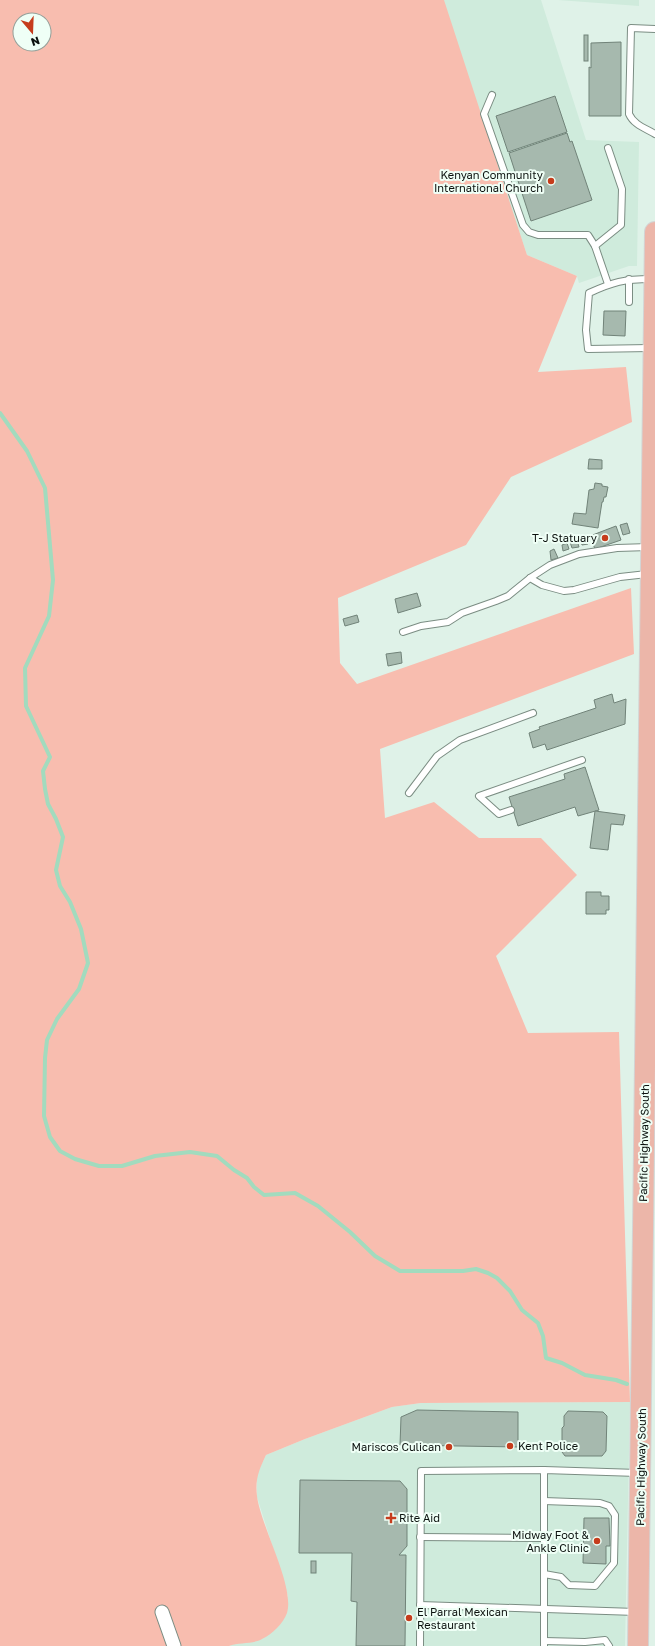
<svg xmlns="http://www.w3.org/2000/svg" width="655" height="1646" viewBox="0 0 655 1646" font-family="'Golos Text',sans-serif">
  <style>
    .built { fill: #cfebdc }
    .green { fill: #f8bdaf; fill-rule: evenodd }
    .lines { fill: none; stroke-linecap: round; stroke-linejoin: round }
    .stream { stroke: #a2dbbe; stroke-width: 4 }
    .building { fill: #a6b9ae; stroke: #718379 }
    .service-casing { stroke: #7b8d83; stroke-width: 8 }
    .minor-casing { stroke: #7b8d83; stroke-width: 15 }
    .primary-casing { stroke: #d3d4d4; stroke-width: 22 }
    .service { stroke: #fff; stroke-width: 6 }
    .minor { stroke: #fff; stroke-width: 13 }
    .primary { stroke: #ecb6a9; stroke-width: 20 }
    .poi-dot { fill: #c63c1c; stroke: #effff6; stroke-width: 1.5 }
    .labels { text-anchor: middle; stroke-width: 4; stroke-linejoin: round; paint-order: stroke }
    .poi-label { font-size: 11px; fill: #0c120f; stroke: #effff6; text-anchor: end }
    .street-label { font-size: 11px; fill: #0c120f; stroke: #effff6 }
  </style>
  <rect width="100%" height="100%" fill="#dff2e8"/>
  <g class="built">
    <polygon points="442,0 541,0 586,140 639,142 637,266 629,266 579,283 577,276 527,255"/>
    <polygon points="558,0 639,0 639,6"/>
    <polygon points="630,1402 625,1646 229,1646 237,1643 260,1640 288,1596 257,1497 257,1474 266,1455 305,1439 392,1407 421,1403"/>
  </g>
  <path class="green" d="M0 0H444L527 255 577 276 538 372 626 367 632 422 511 477 466 545 338 598 340 663 357 684 631 588 634 654 380 749 385 818 434 802 479 838H541L577 875 496 956 528 1033 619 1032 630 1402 421 1403 392 1407 305 1439 266 1455C259 1470 255 1479 257 1496 261 1527 295 1586 287 1613 283 1624 272 1634 262 1639 254 1644 239 1642 229 1646H0ZM20 20H44V44H20Z"/>
  <g class="lines">
    <polyline class="stream" points="0,413 27,451 45,488 53,580 49,616 25,668 26,706 50,757 43,771 45,789 48,804 56,819 63,837 56,870 60,886 70,902 81,929 88,963 79,989 57,1019 47,1040 45,1058 44,1116 50,1137 60,1151 75,1159 99,1166 122,1166 155,1156 190,1152 217,1156 234,1170 247,1178 254,1187 264,1195 295,1193 318,1206 350,1232 375,1256 400,1271 463,1271 476,1269 488,1273 497,1278 510,1291 522,1310 538,1323 543,1336 546,1358 562,1363 585,1375 616,1380 627,1384"/>
  </g>
  <g class="building">
    <rect x="584" y="35" width="4" height="26"/>
    <polygon points="621,42 621,116 589,116 589,67 591,68 591,43"/>
    <polygon points="555,96 567,132 508,152 496,116"/>
    <polygon points="567,133 570,142 572,141 592,200 531,221 509,153"/>
    <polygon points="604,311 626,311 625,336 603,335"/>
    <polygon points="589,459 602,460 602,469 588,469"/>
    <polygon points="595,483 602,484 602,486 608,487 606,497 604,497 603,502 602,502 598,528 572,524 574,513 586,514 589,490 594,489"/>
    <polygon points="627,523 630,533 623,535 620,525"/>
    <polygon points="616,526 621,540 595,549 590,536"/>
    <polygon points="586,537 588,544 582,545 580,538"/>
    <polygon points="577,540 579,547 572,548 570,542"/>
    <polygon points="567,543 569,549 563,551 562,545"/>
    <polygon points="554,549 558,558 551,560 550,551"/>
    <polygon points="417,593 421,606 398,613 395,599"/>
    <polygon points="357,615 359,622 345,626 343,619"/>
    <polygon points="401,652 402,663 388,666 386,654"/>
    <polygon points="612,694 614,703 626,699 625,724 547,750 545,744 533,748 529,733 540,729 539,727 596,708 594,700"/>
    <polygon points="585,767 599,810 578,816 575,807 518,826 509,797 565,779 564,774"/>
    <polygon points="595,811 625,815 623,825 611,824 608,850 590,848"/>
    <polygon points="586,892 601,892 601,896 609,896 609,910 606,910 606,914 586,914"/>
    <polygon points="417,1410 518,1412 518,1447 400,1445 401,1417"/>
    <polygon points="568,1411 603,1412 607,1416 606,1451 602,1456 565,1456 562,1452 562,1428 564,1426 564,1416"/>
    <polygon points="300,1480 400,1481 407,1489 407,1546 399,1555 406,1555 405,1646 356,1646 357,1602 351,1601 352,1553 299,1553"/>
    <polygon points="584,1518 609,1518 610,1546 606,1546 606,1564 583,1563"/>
    <rect x="311" y="1561" width="5" height="12"/>
  </g>
  <g class="lines">
    <defs>
      <g id="service">
        <path d="M655 29 631 28 629 114C634 125 645 128 655 134"/>
        <polyline points="492,95 484,114 523,225 529,232 538,235 588,235 595,246 608,284"/>
        <polyline points="595,246 621,225 622,189 608,148"/>
        <polyline points="629,302 629,279"/>
        <path d="M650 348 588 349 586 330 589 293C613 282 624 279 651 279"/>
        <polyline points="530,578 542,585 564,591 574,590 620,577 647,574"/>
        <polyline points="403,632 421,626 448,622 462,613 496,601 508,596 530,578 550,565 579,554 617,548 649,547"/>
        <polyline points="409,793 437,756 460,740 533,713"/>
        <polyline points="511,810 499,814 479,796 582,760"/>
        <polyline points="544,1501 600,1503 609,1506 615,1515 614,1563 595,1586 569,1585 561,1577 544,1574"/>
        <polyline points="420,1537 544,1538"/>
        <polyline points="420,1605 636,1612"/>
        <polyline points="544,1641 585,1642 605,1640 609,1646"/>
        <polyline points="420,1646 421,1471 544,1470 638,1473"/>
        <polyline points="544,1646 544,1470"/>
      </g>
      <polyline id="minor" points="162,1612 174,1646"/>
      <polyline id="primary" points="638,1646 655,232"/>
    </defs>
    <use href="#service" class="service-casing"/>
    <use href="#minor" class="minor-casing"/>
    <use href="#primary" class="primary-casing"/>
    <use href="#service" class="service"/>
    <use href="#minor" class="minor"/>
    <use href="#primary" class="primary"/>
  </g>
  <g class="poi-dot">
    <circle cx="551" cy="181" r="4"/>
    <circle cx="605" cy="538" r="4"/>
    <circle cx="510" cy="1446" r="4"/>
    <circle cx="449" cy="1447" r="4"/>
    <path d="M389 1512h4v4h4v4h-4v4h-4v-4h-4v-4h4z"/>
    <circle cx="597" cy="1541" r="4"/>
    <circle cx="409" cy="1618" r="4"/>
  </g>
  <g class="labels">
    <g class="poi-label">
      <text x="543" y="179">Kenyan Community<tspan x="543" dy="13">International Church</tspan></text>
      <text x="597" y="542">T-J Statuary</text>
      <text x="518" y="1450" text-anchor="start">Kent Police</text>
      <text x="441" y="1451">Mariscos Culican</text>
      <text x="399" y="1522" text-anchor="start">Rite Aid</text>
      <text x="589" y="1539">Midway Foot &amp;<tspan x="589" dy="13">Ankle Clinic</tspan></text>
      <text x="417" y="1616" text-anchor="start">El Parral Mexican<tspan x="417" dy="13">Restaurant</tspan></text>
    </g>
    <g class="street-label">
      <text transform="translate(644 1143) rotate(-89)" y="4">Pacific Highway South</text>
      <text transform="translate(641 1467) rotate(-89)" y="4">Pacific Highway South</text>
    </g>
  </g>
  <g transform="translate(32 32) rotate(161)"><circle r="19" fill="#effff6" stroke="#94a09a"/>
  <path d="M0-3L7 15L0 10L-7 15Z" fill="#c63c1c"/>
  <text y="-6" font-size="11" font-weight="bold" text-anchor="middle" fill="#0c120f">N</text>
  </g>
</svg>
